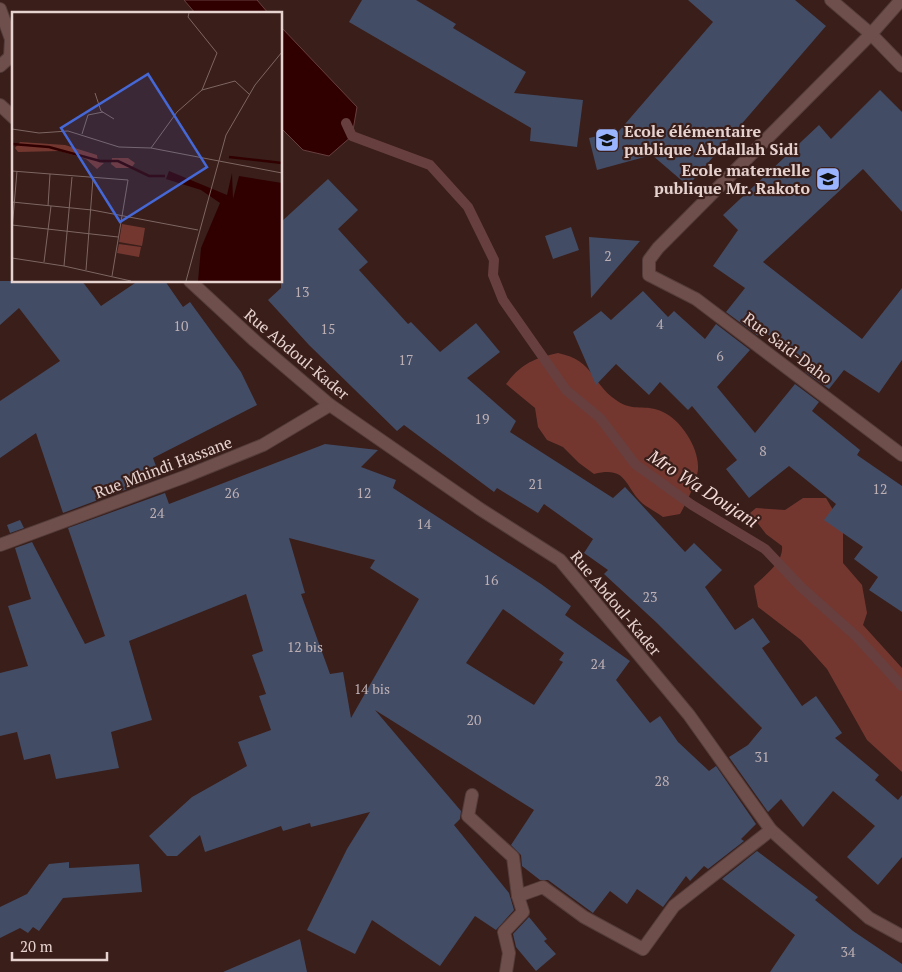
<svg xmlns="http://www.w3.org/2000/svg" width="902" height="972" viewBox="0 0 902 972" font-family="'PT Serif',serif">
  <style>
    .green { fill: #743730 }
    .water { fill: #300000; stroke: #673f3e }
    .lines { fill: none; stroke-linecap: round; stroke-linejoin: round }
    .stream { stroke: #673f3e; stroke-width: 10 }
    .building { fill: #434c65; fill-rule: evenodd }
    .minor-casing { stroke: #533c3a; stroke-width: 14 }
    .minor { stroke: #6f4f4b; stroke-width: 12 }
    .labels { text-anchor: middle; stroke-width: 4.5; stroke-linejoin: round; paint-order: stroke }
    .number-label { font-size: 14px; fill: #bdb0b4 }
    .poi-label { font-size: 16px; font-weight: bold; fill: #e6d2cf; stroke: #391e1a; text-anchor: start }
    .street-label { font-size: 16px; fill: #e6d2cf; stroke: #391e1a }
    .water-label { font-size: 18px; font-style: italic; fill: #f2dad7; stroke: #391e1a }
    .inset-river { fill: none; stroke: #300000; stroke-width: 2.5 }
    .inset-road { fill: none; stroke: #7e6662; stroke-width: 1 }
    .view { fill: #4568d6; fill-opacity: 0.15; stroke: #4568d6; stroke-width: 2.5 }
    .inset-edge { fill: none; stroke: #e6d2cf; stroke-width: 2.5 }
  </style>
  <rect width="100%" height="100%" fill="#391e1a"/>
  <g class="green">
    <path d="M558 353C595 361 591 383 616 400 634 413 645 403 663 412 681 420 699 448 698 468 698 479 686 504 680 514L663 517C656 512 646 507 640 501 624 484 626 466 594 474L579 463 563 447 547 440 538 427 535 408 506 384C522 363 533 359 558 353Z"/>
    <path d="M803 498H826L843 527V563L862 585 867 613 863 625 902 668V772L867 740 827 669 801 640 758 607 754 586C764 576 784 562 782 546L766 534 750 513 756 508 785 510Z"/>
  </g>
  <g class="water">
    <polygon points="184,0 257,0 269,14 196,14"/>
    <polygon points="281,27 357,107 352,136 329,156 303,150 281,128"/>
  </g>
  <g class="lines">
    <polyline class="stream" points="346,123 352,136 430,165 468,207 494,260 493,275 503,300 566,390 600,418 635,464 692,505 765,549 801,587 857,637 902,686"/>
  </g>
  <g class="building">
    <polygon points="362,0 416,0 456,24 453,28 526,72 514,93 583,100 577,147 530,141 531,128 349,22"/>
    <polygon points="688,0 795,0 826,26 688,186 652,155 597,170 589,138 619,131 713,22"/>
    <polygon points="880,90 902,112 902,212 863,169 763,262 862,339 902,288 902,360 879,393 844,370 829,389 805,372 810,366 766,333 761,338 726,312 745,288 713,266 738,230 723,215 819,125 831,139"/>
    <polygon points="328,179 358,210 338,229 368,262 359,270 408,324 411,322 440,352 476,323 500,352 467,378 516,421 510,432 613,498 625,487 685,552 694,543 722,570 705,587 735,630 753,618 770,642 762,648 802,706 816,696 842,733 835,738 879,775 875,780 898,800 902,795 902,857 878,885 847,857 875,826 833,791 803,827 781,799 768,812 729,757 748,745 762,728 657,623 604,574 608,570 584,553 593,539 544,504 538,513 497,488 494,492 404,425 397,431 309,345 268,300 281,288 281,222"/>
    <polygon points="571,227 579,250 553,259 545,236"/>
    <polygon points="589,237 640,241 591,298"/>
    <polygon points="0,281 82,281 101,306 138,281 165,281 183,307 190,302 241,372 257,405 153,458 160,477 63,513 36,433 0,458 0,401 60,361 19,308 0,325"/>
    <polygon points="643,291 668,317 674,311 705,339 716,324 750,350 717,387 755,433 795,384 819,402 812,411 860,450 857,455 902,486 902,612 869,590 878,577 854,559 863,547 824,520 836,504 789,466 749,498 726,469 737,460 692,406 688,410 660,382 649,395 616,364 596,385 573,332 601,311 611,320"/>
    <path d="M325 444 378 450 361 467 396 480 393 488 541 584 571 606 565 615 630 661 616 680 650 723 660 716 678 742 709 771 716 766 756 824 741 839 744 841 708 869 704 866 690 881 686 876 663 907 637 889 627 904 610 891 593 913 548 880H540L522 866 521 855 511 845 534 810 375 710 461 811 460 819 454 825 509 893 514 910 496 930 475 916 440 966 372 920 355 954 307 930 347 849 370 812 311 827 310 823 283 831 281 826 205 852 200 835 177 856H167L149 836 192 797 247 766 238 742 271 730 259 696 266 694 252 655 263 651 246 594 129 641 152 720 111 732 119 768 56 779 50 754 24 760 17 732 0 736V673L28 666 8 606 31 599 15 548 32 542 85 644 105 636 68 528 165 493 169 504ZM289 538 375 560 370 568 419 599 351 718 343 672 330 674 301 594 305 593ZM503 609 564 653 559 660 563 662 534 705 466 663Z"/>
    <polygon points="20,520 24,528 10,533 7,525"/>
    <polygon points="757,851 818,897 815,900 853,931 902,964 902,972 770,972 795,935 722,879"/>
    <polygon points="69,862 69,868 139,864 142,892 63,898 39,931 33,927 28,933 20,928 0,938 0,907 27,894 49,864"/>
    <polygon points="529,917 547,939 544,941 556,954 536,971 516,947 513,934"/>
    <polygon points="300,939 307,972 223,972"/>
  </g>
  <g class="lines">
    <defs>
      <g id="minor">
        <polyline points="831,0 871,34 902,66"/>
        <polyline points="901,0 871,34 658,248 649,260 649,275 696,299 902,455"/>
        <polyline points="0,9 11,39 10,57 0,66"/>
        <polyline points="0,105 14,118"/>
        <polyline points="190,281 255,341 330,405 480,509 560,560 689,715 771,830 869,918 902,936"/>
        <polyline points="0,545 184,477 263,445 330,405"/>
        <polyline points="472,795 468,816 513,857 518,896 523,912 504,932 509,953 506,972"/>
        <polyline points="518,896 543,887 584,917 643,949 674,906 771,830"/>
      </g>
    </defs>
    <use href="#minor" class="minor-casing"/>
    <use href="#minor" class="minor"/>
  </g>
  <defs>
    <symbol id="school-square" viewBox="-11 -11 22 22"><rect x="-9" y="-9" width="18" height="18" rx="4" fill="#9ab5fd" stroke="#391e1a"/><path d="M0-5L7-2L0 1L-7-2ZM-4 1L0 2.5L4 1V4Q0 6-4 4Z" fill="#111"/></symbol>
  </defs>
  <g fill-rule="evenodd">
    <use href="#school-square" x="593" y="126" width="28" height="28"/>
    <use href="#school-square" x="814" y="165" width="28" height="28"/>
  </g>
  <g class="labels">
    <g class="number-label">
      <text x="608" y="261">2</text>
      <text x="302" y="297">13</text>
      <text x="660" y="329">4</text>
      <text x="181" y="331">10</text>
      <text x="328" y="334">15</text>
      <text x="720" y="361">6</text>
      <text x="406" y="365">17</text>
      <text x="482" y="424">19</text>
      <text x="763" y="456">8</text>
      <text x="536" y="489">21</text>
      <text x="880" y="494">12</text>
      <text x="232" y="498">26</text>
      <text x="364" y="498">12</text>
      <text x="157" y="518">24</text>
      <text x="424" y="529">14</text>
      <text x="491" y="585">16</text>
      <text x="650" y="602">23</text>
      <text x="305" y="652">12 bis</text>
      <text x="598" y="669">24</text>
      <text x="372" y="694">14 bis</text>
      <text x="474" y="725">20</text>
      <text x="762" y="762">31</text>
      <text x="662" y="786">28</text>
      <text x="848" y="957">34</text>
    </g>
    <g class="poi-label">
      <text x="624" y="137">Ecole élémentaire<tspan x="624" dy="18">publique Abdallah Sidi</tspan></text>
      <text x="810" y="176" text-anchor="end">Ecole maternelle<tspan x="810" dy="18">publique Mr. Rakoto</tspan></text>
    </g>
    <g class="street-label">
      <text transform="translate(788 348) rotate(37)" y="6">Rue Said-Daho</text>
      <text transform="translate(297 354) rotate(40)" y="6">Rue Abdoul-Kader</text>
      <text transform="translate(163 467) rotate(-21)" y="6">Rue Mhindi Hassane</text>
      <text transform="translate(616 603) rotate(50)" y="6">Rue Abdoul-Kader</text>
    </g>
    <g class="water-label">
      <text transform="translate(703 489) rotate(33)" y="6">Mro Wa Doujani</text>
    </g>
  </g>
  <g transform="translate(12 12)">
    <rect width="270" height="270" fill="#391e1a"/>
    <path d="M8 130 53 133 85 143 86 150 92 151 85 157 74 147 48 139 6 140 3 136ZM100 146H116L123 151 119 156H104L99 152ZM110 212 133 216 130 234 107 230ZM107 232 129 235 127 245 105 241Z" fill="#743730"/>
    <path d="M157 159 215 183 220 161 221 187 227 164 270 171V269H186L189 236 208 191 189 178 154 167Z" fill="#300000"/>
    <path class="inset-river" d="M0 132 37 135 88 149H106L137 164H153M217 145 270 151"/>
    <path class="inset-road" d="M177 1 176 5 205 41 190 78M83 81 89 99 102 107M0 117 27 121 56 119 107 135 139 136 207 149M70 122 76 103 91 100M139 136 165 100 190 78 223 69 237 82M207 149 270 161M0 159 116 168 100 264M0 190 80 198 186 218M36 194 38 162M0 213 106 225M0 218 5 159M0 246 52 254 119 269M32 250 39 194M52 254 60 165M74 258 81 166M174 269 214 123 243 73 270 40"/>
    <path class="view" d="M136 62 195 155 108 210 49 116Z"/>
    <rect width="270" height="270" class="inset-edge"/>
  </g>
  <path d="M12 952v8h95v-8" fill="none" stroke="#e6d2cf" stroke-width="2.5"/>
  <text x="20" y="952" font-size="15" fill="#e6d2cf" stroke="#391e1a" stroke-width="4" paint-order="stroke">20 m</text>
</svg>
